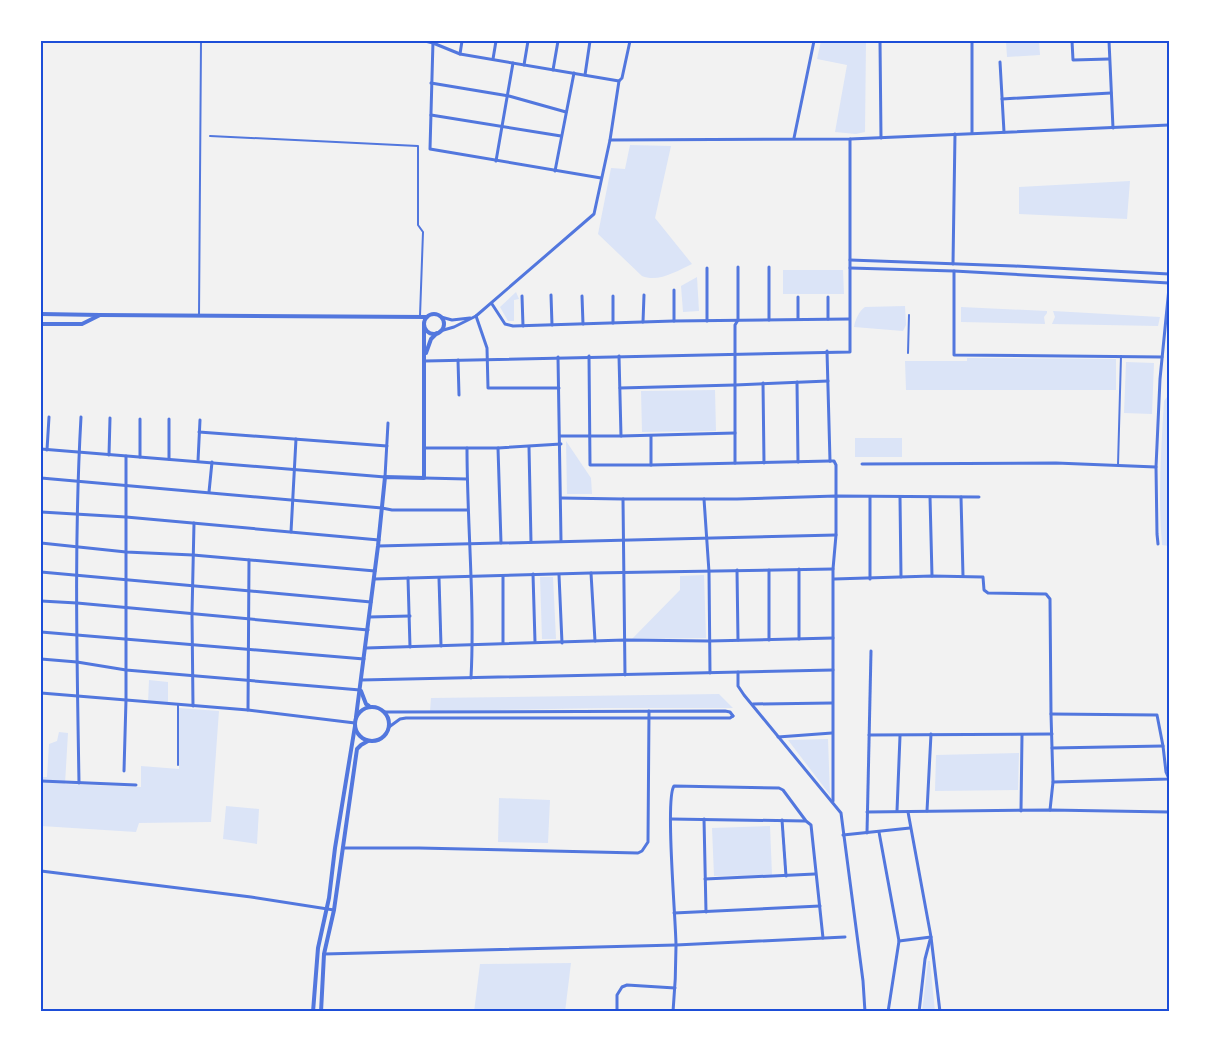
<svg xmlns="http://www.w3.org/2000/svg" width="1210" height="1053" viewBox="0 0 1210 1053" font-family="Mulish,sans-serif">
  <style>
    .green { fill: #dbe4f7 }
    .lines { fill: none; stroke-linecap: round; stroke-linejoin: round }
    .service { stroke: #5277de; stroke-width: 2 }
    .minor { stroke: #5277de; stroke-width: 3 }
    .tertiary { stroke: #5277de; stroke-width: 4 }
    .neatline { fill: none; stroke: #1d4ed8; stroke-width: 2 }
  </style>
  <rect width="100%" height="100%" fill="#f2f2f2"/>
  <g class="green">
    <polygon points="821,41 866,41 865,132 856,134 835,132 847,65 817,59"/>
    <polygon points="1006,41 1039,41 1040,55 1007,57"/>
    <path d="M630 145 671 146 655 218 692 264C677 271 658 283 642 276L598 234 611 168 625 169Z"/>
    <polygon points="1130,181 1127,219 1019,214 1019,187"/>
    <polygon points="783,270 843,270 844,294 783,294"/>
    <polygon points="697,277 699,311 683,312 681,286"/>
    <polygon points="516,292 519,299 514,300 514,321 508,321 500,307"/>
    <path d="M905 306 906 325 903 331 854 327C855 320 859 311 865 307Z"/>
    <polygon points="961,307 1047,311 1047,313 1044,317 1045,324 961,322"/>
    <polygon points="1053,311 1160,317 1158,326 1052,324 1055,317"/>
    <polygon points="967,358 1116,359 1116,390 906,390 905,361 967,361"/>
    <polygon points="1126,362 1154,363 1152,414 1124,413"/>
    <polygon points="715,390 716,431 642,432 641,391"/>
    <path d="M1167 397H1169V546L1162 545C1158 497 1161 449 1164 401Z"/>
    <rect x="855" y="438" width="47" height="19"/>
    <polygon points="566,441 591,478 592,494 567,494"/>
    <polygon points="704,575 706,638 632,639 680,590 680,576"/>
    <polygon points="540,577 553,577 556,639 542,639"/>
    <polygon points="149,680 168,682 168,704 148,703"/>
    <polygon points="719,694 733,708 607,708 430,711 431,698"/>
    <polygon points="179,708 219,711 211,822 139,823 136,832 41,826 41,777 47,777 49,744 57,741 59,732 68,733 65,784 141,787 141,766 179,769"/>
    <polygon points="828,739 830,795 788,740"/>
    <polygon points="1019,753 1018,790 935,791 936,755"/>
    <polygon points="499,798 550,800 548,843 498,842"/>
    <polygon points="226,806 259,809 257,844 223,839"/>
    <polygon points="770,826 772,875 714,876 712,828"/>
    <polygon points="928,961 930,961 935,1012 922,1012"/>
    <polygon points="571,963 565,1012 474,1012 480,964"/>
  </g>
  <g class="lines">
    <g class="service">
      <polyline points="210,136 418,146 418,225 423,232 420,316"/>
      <polyline points="199,316 201,41"/>
      <polyline points="908,353 909,315"/>
      <polyline points="1118,465 1121,356"/>
      <polyline points="178,765 178,705"/>
    </g>
    <g class="minor">
      <polyline points="425,41 433,43 460,54 619,81"/>
      <polyline points="433,41 430,149 601,178"/>
      <polyline points="880,41 881,138"/>
      <polyline points="1072,41 1073,60 1109,59"/>
      <polyline points="1109,41 1113,128"/>
      <polyline points="460,54 462,41"/>
      <polyline points="493,59 496,41"/>
      <polyline points="1000,62 1004,132"/>
      <polyline points="524,65 528,41"/>
      <polyline points="553,70 558,41"/>
      <polyline points="585,75 590,41"/>
      <polyline points="431,83 509,96 566,112"/>
      <polyline points="1002,99 1111,93"/>
      <polyline points="431,115 561,136"/>
      <polyline points="972,133 972,41"/>
      <polyline points="794,138 814,41"/>
      <polyline points="610,140 850,139 1169,125"/>
      <polyline points="496,161 513,63"/>
      <polyline points="555,171 574,73"/>
      <polyline points="850,260 1014,266 1169,274"/>
      <polyline points="953,264 955,134"/>
      <polyline points="769,267 769,320"/>
      <polyline points="707,268 707,321"/>
      <polyline points="850,268 954,271 1169,283"/>
      <polyline points="954,271 954,355 1162,357"/>
      <polyline points="674,290 674,321"/>
      <polyline points="551,295 552,325"/>
      <polyline points="522,296 523,326"/>
      <polyline points="582,296 583,324"/>
      <polyline points="798,297 798,319"/>
      <polyline points="828,297 828,319"/>
      <polyline points="492,304 505,324 513,326 674,321 849,319"/>
      <polyline points="476,316 487,348 488,388 559,388"/>
      <polyline points="441,317 452,320 470,318"/>
      <polyline points="643,322 644,295"/>
      <polyline points="613,323 613,296"/>
      <polyline points="440,331 454,327 476,316 594,214 610,140 619,81 622,78 630,41"/>
      <polyline points="827,351 830,461"/>
      <polyline points="589,356 590,465 651,465 830,461"/>
      <polyline points="619,356 621,436"/>
      <polyline points="558,357 561,541"/>
      <polyline points="458,360 459,395"/>
      <polyline points="425,361 850,352 850,139"/>
      <polyline points="797,382 798,462"/>
      <polyline points="763,383 764,463"/>
      <polyline points="620,388 735,385 828,381"/>
      <polyline points="140,419 140,457"/>
      <polyline points="199,432 387,446"/>
      <polyline points="560,436 621,436 735,433"/>
      <polyline points="651,436 651,465"/>
      <polyline points="529,447 531,542"/>
      <polyline points="424,448 498,448 561,444"/>
      <path d="M467 448C467 524 475 601 471 678"/>
      <polyline points="498,448 501,543"/>
      <polyline points="41,449 385,477 388,423"/>
      <polyline points="47,450 49,417"/>
      <polyline points="109,455 110,418"/>
      <polyline points="169,459 169,419"/>
      <polyline points="198,461 200,420"/>
      <polyline points="830,461 834,461 836,465 836,535 833,569 833,801"/>
      <polyline points="735,463 735,325 738,320 738,267"/>
      <polyline points="862,464 1056,463 1156,467"/>
      <polyline points="41,478 382,508 392,510 467,510"/>
      <polyline points="424,478 467,479"/>
      <polyline points="209,492 212,462"/>
      <polyline points="900,497 901,577"/>
      <polyline points="930,497 932,576"/>
      <polyline points="961,497 963,576"/>
      <polyline points="561,498 623,499 737,499 836,496 979,497"/>
      <polyline points="623,499 625,675"/>
      <polyline points="704,499 709,572 710,673"/>
      <polyline points="41,512 126,517 379,540"/>
      <polyline points="291,532 296,439"/>
      <polyline points="41,543 126,552 193,555 375,571"/>
      <polyline points="1158,544 1157,534 1156,467 1160,379 1169,288"/>
      <polyline points="378,546 836,535"/>
      <polyline points="737,570 738,640"/>
      <polyline points="41,572 371,602"/>
      <polyline points="591,573 595,641"/>
      <polyline points="533,574 535,642"/>
      <polyline points="559,575 562,643"/>
      <polyline points="503,576 503,643"/>
      <polyline points="408,578 410,647"/>
      <polyline points="439,578 441,646"/>
      <polyline points="374,579 591,573 833,569"/>
      <polyline points="834,579 932,576 983,577 984,590 988,593 1046,594 1050,599 1051,714 1053,782 1050,810"/>
      <polyline points="870,579 870,497"/>
      <polyline points="41,601 77,603 368,630"/>
      <polyline points="369,617 410,616"/>
      <polyline points="41,632 364,659"/>
      <polyline points="799,639 799,569"/>
      <polyline points="769,640 769,570"/>
      <polyline points="366,648 625,640 709,641 833,638"/>
      <polyline points="41,659 77,662 126,670 360,690"/>
      <polyline points="738,672 738,686 744,695 841,813 863,981 865,1012"/>
      <polyline points="361,680 833,670"/>
      <polyline points="41,693 248,710 355,723"/>
      <polyline points="753,704 832,703"/>
      <polyline points="193,706 192,614 194,523"/>
      <polyline points="248,710 249,560"/>
      <polyline points="385,712 725,711 730,712 733,716"/>
      <polyline points="1051,714 1157,715 1163,746 1166,772 1169,779 1053,782"/>
      <polyline points="389,727 400,719 406,718 730,718 733,716"/>
      <polyline points="869,735 1052,734"/>
      <polyline points="778,737 832,733"/>
      <polyline points="1052,748 1163,746"/>
      <polyline points="124,771 126,700 126,456"/>
      <polyline points="41,781 136,785"/>
      <path d="M79 783C77 661 74 539 81 417"/>
      <polyline points="897,811 900,736"/>
      <polyline points="927,811 931,734"/>
      <polyline points="1021,811 1022,735"/>
      <polyline points="867,812 1050,810 1169,812"/>
      <polyline points="908,812 931,937 940,1012"/>
      <polyline points="671,819 805,821"/>
      <polyline points="704,819 706,912"/>
      <polyline points="782,820 786,876"/>
      <polyline points="879,832 899,941 888,1012"/>
      <polyline points="867,833 871,651"/>
      <polyline points="843,835 910,828"/>
      <polyline points="343,848 419,848 638,853 642,851 648,842 649,711"/>
      <polyline points="41,871 251,897 334,910"/>
      <polyline points="705,879 815,874"/>
      <polyline points="674,913 820,906"/>
      <polyline points="899,941 931,937"/>
      <polyline points="324,954 676,945 845,937"/>
      <polyline points="617,1012 617,995 622,987 627,985 675,988"/>
      <path d="M673 1012C675 990 676 968 676 946 676 922 665 798 674 786L779 788 783 790 806 821 811 825 823 938"/>
      <polyline points="919,1012 925,959 930,940"/>
    </g>
    <g class="tertiary">
      <polyline points="41,314 100,315 427,317"/>
      <circle cx="434" cy="324" r="10"/>
      <polyline points="41,324 82,324 100,315"/>
      <polyline points="426,353 431,339 437,333"/>
      <polyline points="361,691 366,704 369,706"/>
      <circle cx="372" cy="724" r="17"/>
      <polyline points="356,717 378,546 385,477 424,478 424,325"/>
      <polyline points="313,1012 318,948 329,898 335,848 355,726"/>
      <polyline points="321,1012 324,954 334,910 357,749 361,745 368,741"/>
    </g>
  </g>
  <rect width="1210" height="1053" fill="none" stroke="#ffffff" stroke-width="85"/>
  <rect x="42" y="42" width="1126" height="968" class="neatline"/>
</svg>
